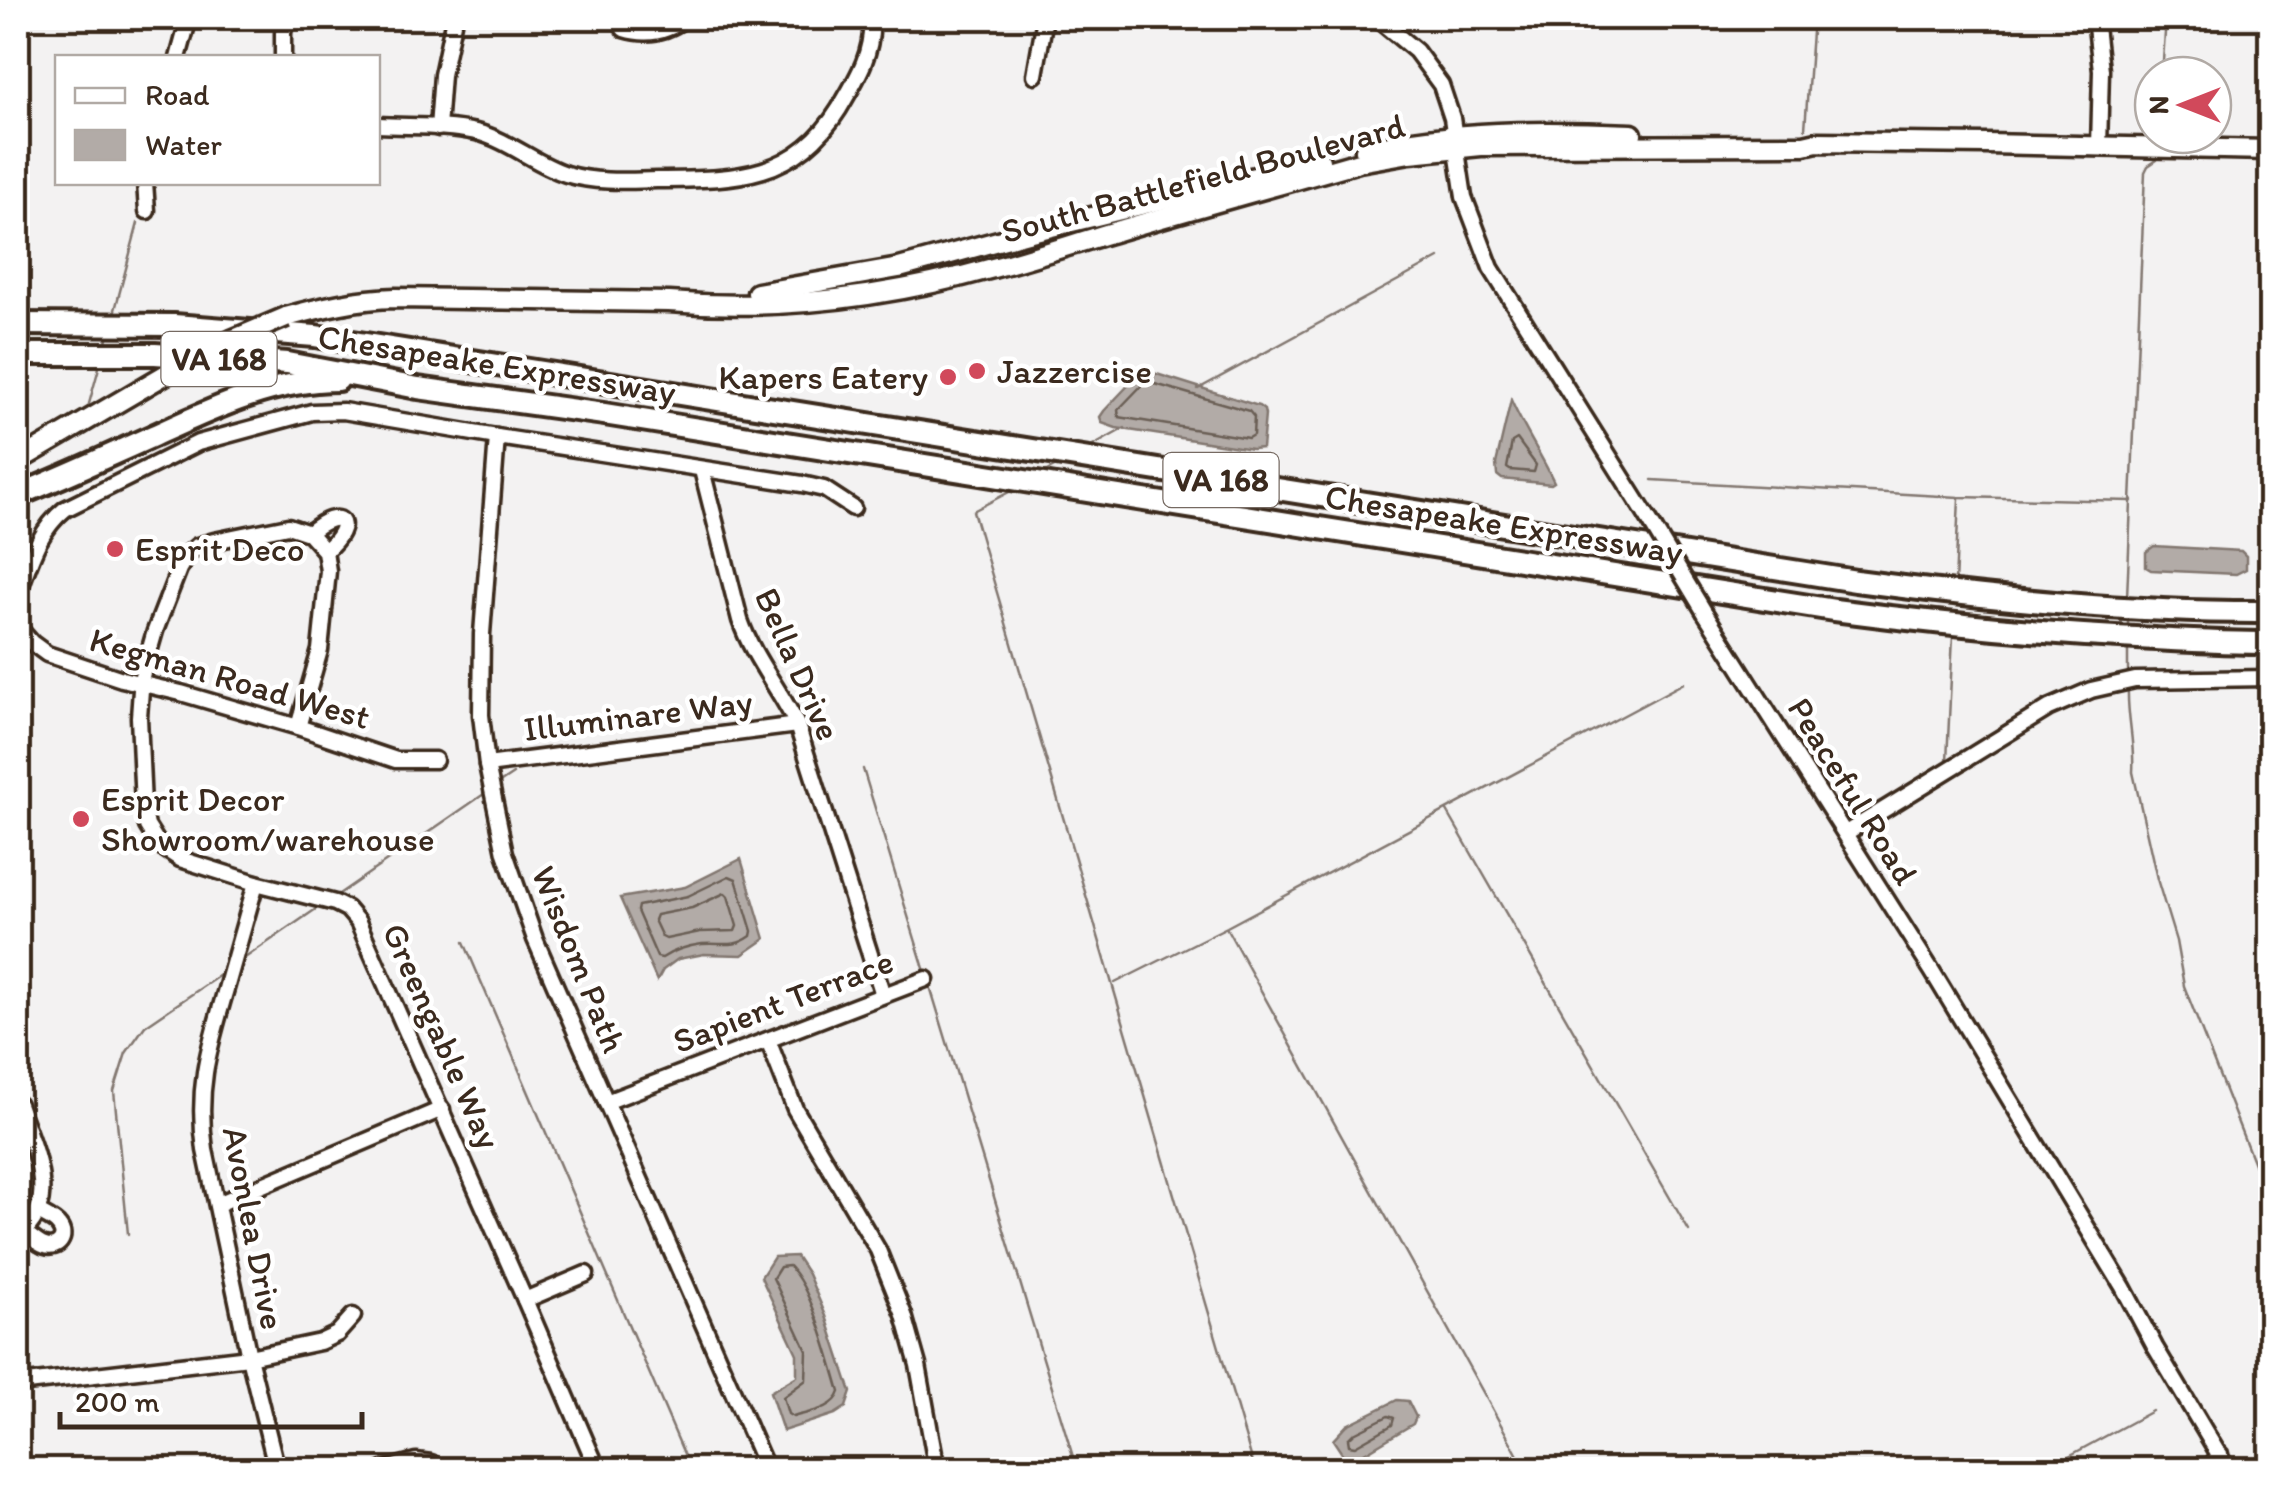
<svg xmlns="http://www.w3.org/2000/svg" width="2288" height="1487" viewBox="0 0 2288 1487" font-family="Itim,sans-serif">
  <style>
    .water { fill: #b2aba7; stroke: #827770; stroke-width: 2.5 }
    .lines { fill: none; stroke-linecap: round; stroke-linejoin: round }
    .shore { stroke: #6b5e55; stroke-width: 2.5 }
    .stream { stroke: #827770; stroke-width: 2.5 }
    .minor-casing { stroke: #3b2a1e; stroke-width: 21 }
    .major-casing { stroke: #3b2a1e; stroke-width: 25 }
    .highway-casing { stroke: #3b2a1e; stroke-width: 28 }
    .minor { stroke: #fff; stroke-width: 14 }
    .major { stroke: #fff; stroke-width: 18 }
    .highway { stroke: #fff; stroke-width: 20 }
    .minor-bridge-casing { stroke: #3b2a1e; stroke-width: 21; stroke-linecap: butt }
    .major-bridge-casing { stroke: #3b2a1e; stroke-width: 25; stroke-linecap: butt }
    .minor-bridge { stroke: #fff; stroke-width: 14 }
    .major-bridge { stroke: #fff; stroke-width: 18 }
    .poi-dot { fill: #d1495b; stroke: #fff; stroke-width: 4 }
    .labels { text-anchor: middle; stroke-width: 9; stroke-linejoin: round; paint-order: stroke }
    .shield { fill: #fff; stroke: #766a62; stroke-width: 2.5 }
    .shield-label { font-size: 32px; font-weight: bold; fill: #3b2a1e }
    .street-label { font-size: 35px; fill: #3b2a1e; stroke: #fff }
    .poi-label { font-size: 35px; fill: #3b2a1e; stroke: #fff; text-anchor: start }
  </style>
  <rect width="100%" height="100%" fill="#f3f2f2"/>
  <filter id="ink" filterUnits="userSpaceOnUse"><feTurbulence type="fractalNoise" baseFrequency=".01" numOctaves="2"/><feDisplacementMap in="SourceGraphic" scale="20" xChannelSelector="R" yChannelSelector="G"/><feConvolveMatrix kernelMatrix="1 2 1 2 8 2 1 2 1" color-interpolation-filters="sRGB"/></filter>
  <g filter="url(#ink)">
    <g class="water">
      <polygon points="1147,371 1259,406 1264,410 1265,415 1262,448 1252,449 1116,428 1102,423 1100,417 1104,411 1139,374"/>
      <path d="M1511 400C1523 428 1541 454 1554 482L1551 484 1502 479 1497 475 1496 464Z"/>
      <polygon points="2154,546 2241,551 2246,556 2246,569 2236,574 2151,570 2146,567 2146,552"/>
      <polygon points="741,859 765,939 742,955 704,954 678,959 663,970 657,981 620,898 685,887"/>
      <polygon points="796,1256 808,1274 826,1316 851,1392 846,1407 835,1414 783,1431 770,1392 797,1376 797,1354 761,1277 774,1257"/>
      <polygon points="1397,1400 1408,1401 1416,1417 1413,1424 1354,1459 1345,1458 1333,1440 1347,1425"/>
    </g>
    <g class="lines">
      <g class="shore">
        <polygon points="1148,382 1249,411 1254,417 1253,435 1248,438 1119,417 1118,410 1144,383"/>
        <polygon points="1517,439 1536,465 1534,472 1510,470 1507,468 1512,442"/>
        <path d="M729 876 736 879 752 931 751 936C733 949 722 942 702 944 687 946 674 950 662 958L657 957 637 911 638 906 688 896Z"/>
        <polygon points="725,893 728,896 737,926 735,931 700,932 666,939 662,937 654,920 656,915 692,908"/>
        <path d="M789 1266C813 1291 830 1358 840 1392 835 1409 809 1412 793 1417L788 1414 783 1397 806 1380 807 1351 773 1278 780 1267Z"/>
        <polygon points="1388,1416 1394,1418 1392,1425 1355,1446 1349,1445 1348,1439 1354,1433"/>
      </g>
      <g class="stream">
        <polyline points="2162,75 2166,18"/>
        <polyline points="1805,129 1813,18"/>
        <polyline points="2157,136 2157,135"/>
        <polyline points="115,310 138,223"/>
        <polyline points="105,344 107,338"/>
        <polyline points="1198,389 1439,258"/>
        <polyline points="87,411 100,364"/>
        <polyline points="1089,448 1125,428"/>
        <polyline points="1043,473 1060,464"/>
        <polyline points="1652,480 1959,497 2132,501"/>
        <polyline points="1013,490 973,511 1255,1470"/>
        <polyline points="1955,584 1959,498"/>
        <polyline points="2127,597 2145,172 2148,166 2157,160"/>
        <polyline points="2128,619 2128,627"/>
        <polyline points="2128,673 2128,648"/>
        <path d="M2128 690C2127 718 2135 744 2133 772L2157 879 2176 941 2184 986 2260 1179"/>
        <polyline points="1947,761 1953,635"/>
        <polyline points="863,769 926,975"/>
        <polyline points="498,784 513,774"/>
        <polyline points="1447,811 1689,1231"/>
        <polyline points="336,896 484,794"/>
        <polyline points="1227,929 1526,1470"/>
        <polyline points="464,942 691,1470"/>
        <polyline points="242,960 319,907"/>
        <polyline points="929,983 1077,1470"/>
        <polyline points="1115,983 1227,927 1684,683"/>
        <polyline points="128,1234 114,1091 126,1053 145,1026 223,973"/>
        <polyline points="2043,1470 2152,1411"/>
      </g>
      <defs>
        <g id="minor">
          <polyline points="1376,18 1416,51 1441,85 1452,118 1464,197 1491,268 1646,515"/>
          <polyline points="2095,18 2101,70 2099,147"/>
          <path d="M624 29C647 36 666 33 685 18"/>
          <polyline points="178,58 189,18"/>
          <polyline points="283,58 283,33 286,18"/>
          <polyline points="1035,75 1045,18"/>
          <path d="M378 125C410 127 445 125 476 132 509 140 535 164 566 174 596 183 626 181 657 180 732 179 794 181 839 109 856 80 874 53 871 18"/>
          <polyline points="438,128 442,75 454,18"/>
          <polyline points="145,182 147,211"/>
          <polyline points="497,437 482,634 481,715 487,765 505,853 535,939 767,1470"/>
          <path d="M702 470 740 620C753 658 780 689 797 725L883 995"/>
          <path d="M309 533C342 504 357 524 325 551"/>
          <path d="M18 594C30 562 38 531 65 509L198 443 312 412 343 411 497 437 802 484 824 489 853 508"/>
          <polyline points="1705,613 1932,971 2123,1287 2155,1347 2228,1470"/>
          <polyline points="18,627 32,643 47,654 122,679 181,693 298,727 396,760 435,760"/>
          <polyline points="298,727 320,650 328,571 325,551 309,533 288,526 214,541 197,546 188,554 179,569 155,631 142,676 139,717 143,806 147,826 159,845 180,859 256,883 335,903 347,909 358,922 525,1300 598,1470"/>
          <polyline points="487,765 797,725"/>
          <polyline points="1846,833 2049,708 2091,690 2135,680 2270,678"/>
          <path d="M256 883C246 918 236 953 226 989 209 1048 196 1087 205 1150L249 1357 277 1470"/>
          <polyline points="768,1040 795,1109 878,1250 904,1315 918,1365 937,1470"/>
          <polyline points="606,1102 926,979"/>
          <path d="M18 1104C32 1146 63 1203 18 1236"/>
          <polyline points="218,1204 442,1109"/>
          <path d="M24 1232C30 1236 38 1244 45 1246 58 1250 68 1237 59 1226 55 1220 45 1216 38 1212"/>
          <polyline points="525,1300 586,1274"/>
          <polyline points="18,1384 249,1357 320,1342 337,1334 353,1316"/>
          <polyline points="383,1470 416,1461 431,1463"/>
          <polyline points="2208,1470 2220,1454"/>
        </g>
        <g id="major">
          <path d="M1365 150C1453 130 1542 130 1632 134"/>
          <polyline points="757,293 899,268 1031,232 1320,161"/>
          <path d="M286 317C323 307 357 299 395 298L669 302C777 311 889 297 993 268 1035 257 1076 243 1117 231 1198 207 1279 185 1359 162L1410 153 1481 146 1804 145 1817 142 1986 144 2270 150"/>
          <polyline points="18,461 175,369"/>
        </g>
        <g id="highway">
          <path d="M18 324 174 325 315 336 1856 581C1994 599 2131 613 2270 612"/>
          <path d="M18 354H155L287 363 418 388 604 414 1834 610C1941 624 2048 634 2155 639 2194 641 2232 643 2270 643"/>
          <path d="M18 495C63 477 108 456 153 436 212 409 272 380 338 380"/>
        </g>
      </defs>
      <use href="#minor" class="minor-casing"/>
      <use href="#major" class="major-casing"/>
      <use href="#highway" class="highway-casing"/>
      <use href="#minor" class="minor"/>
      <use href="#major" class="major"/>
      <use href="#highway" class="highway"/>
      <defs>
        <polyline id="minor-bridge" points="1646,515 1705,613"/>
        <polyline id="major-bridge" points="175,369 234,339 286,317"/>
      </defs>
      <use href="#minor-bridge" class="minor-bridge-casing"/>
      <use href="#major-bridge" class="major-bridge-casing"/>
      <use href="#minor-bridge" class="minor-bridge"/>
      <use href="#major-bridge" class="major-bridge"/>
    </g>
  </g>
  <g class="poi-dot">
    <circle cx="977" cy="371" r="10"/>
    <circle cx="948" cy="377" r="10"/>
    <circle cx="115" cy="549" r="10"/>
    <circle cx="81" cy="819" r="10"/>
  </g>
  <g class="labels">
    <g class="shield">
      <rect x="161.5" y="332" width="115" height="54" rx="8"/>
      <rect x="1163.5" y="453" width="115" height="54" rx="8"/>
    </g>
    <g class="shield-label">
      <text x="219" y="370">VA 168</text>
      <text x="1221" y="491">VA 168</text>
    </g>
    <g class="street-label">
      <text transform="translate(1203 178) rotate(-15)" y="12">South Battlefield Boulevard</text>
      <text transform="translate(497 364) rotate(9)" y="12">Chesapeake Expressway</text>
      <text transform="translate(1504 524) rotate(9)" y="12">Chesapeake Expressway</text>
      <text transform="translate(798 664) rotate(66)" y="12">Bella Drive</text>
      <text transform="translate(230 678) rotate(16)" y="12">Kegman Road West</text>
      <text transform="translate(638 715) rotate(-7)" y="12">Illuminare Way</text>
      <text transform="translate(1853 791) rotate(58)" y="12">Peaceful Road</text>
      <text transform="translate(579 959) rotate(68)" y="12">Wisdom Path</text>
      <text transform="translate(783 1001) rotate(-21)" y="12">Sapient Terrace</text>
      <text transform="translate(442 1036) rotate(66)" y="12">Greengable Way</text>
      <text transform="translate(254 1228) rotate(79)" y="12">Avonlea Drive</text>
    </g>
    <g class="poi-label">
      <text x="997" y="383">Jazzercise</text>
      <text x="928" y="389" text-anchor="end">Kapers Eatery</text>
      <text x="135" y="561">Esprit Deco</text>
      <text x="101" y="811">Esprit Decor<tspan x="101" dy="40">Showroom/warehouse</tspan></text>
    </g>
  </g>
  <rect width="2288" height="1487" fill="none" stroke="#fff" stroke-width="60"/>
  <rect x="30" y="30" width="2228" height="1427" fill="none" stroke="#3b2a1e" stroke-width="4" filter="url(#ink)"/>
  <rect x="55" y="55" width="325" height="130" fill="#ffffff" stroke="#b1aaa5" stroke-width="2.5"/>
  <rect x="75" y="88" width="50" height="15" fill="#ffffff" stroke="#b1aaa5" stroke-width="2.5"/>
  <text x="145" y="105" font-size="30" fill="#3b2a1e">Road</text>
  <rect x="75" y="130" width="50" height="30" fill="#b2aba7" stroke="#b1aaa5" stroke-width="2.5"/>
  <text x="145" y="155" font-size="30" fill="#3b2a1e">Water</text>
  <g transform="translate(2183 105) rotate(270)"><circle r="48" fill="#ffffff" stroke="#b1aaa5" stroke-width="2.5"/>
  <path d="M0-8L18 38L0 25L-18 38Z" fill="#d1495b"/>
  <text y="-15" font-size="28" font-weight="bold" text-anchor="middle" fill="#3b2a1e">N</text>
  </g>
  <path d="M60 1412v15h302v-15" fill="none" stroke="#3b2a1e" stroke-width="5"/>
  <text x="75" y="1412" font-size="30" fill="#3b2a1e" stroke="#ffffff" stroke-width="8" paint-order="stroke">200 m</text>
</svg>
